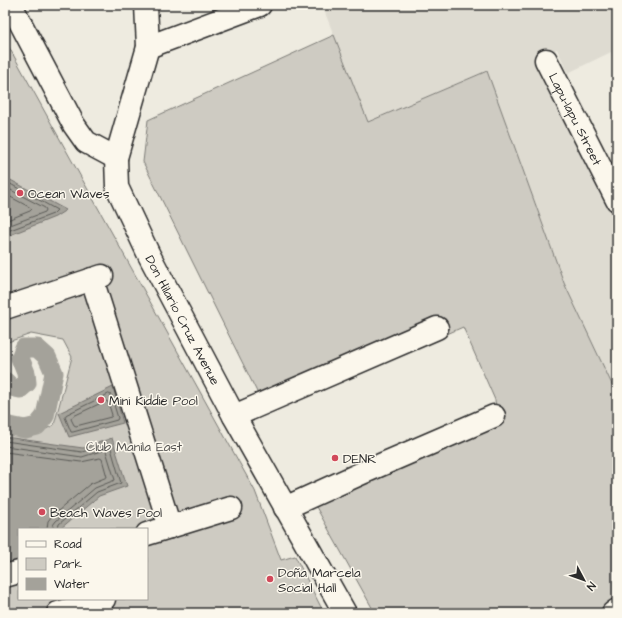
<svg xmlns="http://www.w3.org/2000/svg" width="622" height="618" viewBox="0 0 622 618" font-family="'Architects Daughter',sans-serif">
  <style>
    .built { fill: #dedbd1 }
    .green { fill: #cecbc2; stroke: #7c7b76; fill-rule: evenodd }
    .water { fill: #a4a29a; stroke: #74726e }
    .lines { fill: none; stroke-linecap: round; stroke-linejoin: round }
    .shore { stroke: #5b5b57; stroke-width: 1 }
    .canal { stroke: #a4a29a; stroke-width: 19 }
    .minor-casing { stroke: #2b2b2b; stroke-width: 25 }
    .minor { stroke: #fbf7ec; stroke-width: 22 }
    .poi-dot { fill: #d1495b; stroke: #fbf7ec; stroke-width: 1.5 }
    .labels { text-anchor: middle; stroke-width: 3; stroke-linejoin: round; paint-order: stroke }
    .street-label { font-size: 13px; fill: #2b2b2b; stroke: #fbf7ec }
    .poi-label { font-size: 13px; fill: #2b2b2b; stroke: #fbf7ec; text-anchor: start }
    .park-label { font-size: 13px; fill: #545351; stroke: #fbf7ec }
  </style>
  <rect width="100%" height="100%" fill="#eeebe0"/>
  <filter id="ink" filterUnits="userSpaceOnUse"><feTurbulence type="fractalNoise" baseFrequency=".025" numOctaves="2"/><feDisplacementMap in="SourceGraphic" scale="8" xChannelSelector="R" yChannelSelector="G"/><feConvolveMatrix kernelMatrix="1 2 1 2 8 2 1 2 1" color-interpolation-filters="sRGB"/></filter>
  <g filter="url(#ink)">
    <polygon class="built" points="322,5 617,5 617,65 611,52 568,73 557,49 535,57 617,217 617,395 564,283 487,71 368,122"/>
    <g class="green">
      <polygon points="334,35 368,122 487,71 564,283 617,395 617,596 597,613 375,613 315,505 498,424 495,400 463,327 266,413 257,392 143,162 148,120"/>
      <path d="M5 40 255 491 281 560 295 556 324 613H5V425L42 431 54 425 72 357 63 340 31 334 5 343ZM19 529H147V599H19Z"/>
    </g>
    <g class="water">
      <polygon points="5,177 66,210 55,217 5,237"/>
      <polygon points="113,387 123,423 69,437 59,413"/>
      <polygon points="5,437 83,448 112,438 127,486 99,496 60,529 19,529 19,559 5,565"/>
    </g>
    <g class="lines">
      <g class="shore">
        <polyline points="5,181 57,210 53,214 5,232"/>
        <polyline points="5,187 45,208 46,210 45,212 5,227"/>
        <polyline points="5,194 31,208 32,209 30,211 5,221"/>
        <polygon points="109,394 111,395 118,418 117,420 73,432 71,432 65,417 66,415"/>
        <polygon points="106,401 108,402 112,415 111,417 76,426 74,425 71,419 72,417"/>
        <polyline points="5,441 82,452 107,444 110,445 121,483 97,492 59,524 58,529"/>
        <polyline points="5,446 82,457 104,450 106,451 115,480 95,488 56,521 53,525 53,529"/>
        <polyline points="5,452 81,462 100,458 102,459 107,477 90,484 52,516 48,521 47,529"/>
      </g>
      <polyline class="canal" points="5,381 11,387 20,389 27,383 26,373 20,358 24,348 37,348 47,357 54,373 45,416 37,426 25,429 5,425"/>
      <defs>
        <g id="minor">
          <polyline points="11,5 74,125 86,142 116,158"/>
          <path id="s1" d="M146 5 148 47 116 158 117 187 149 255 234 416 345 613"/>
          <polyline points="148,47 260,5"/>
          <path id="s2" d="M546 60 617 200"/>
          <polyline points="92,279 170,527"/>
          <polyline points="5,308 102,276"/>
          <polyline points="234,416 437,328"/>
          <polyline points="285,508 362,473 494,416"/>
          <polyline points="147,534 231,508"/>
          <polyline points="5,576 19,572"/>
          <polyline points="58,613 104,599"/>
          <polyline points="613,613 617,610"/>
        </g>
      </defs>
      <use href="#minor" class="minor-casing"/>
      <use href="#minor" class="minor"/>
    </g>
  </g>
  <g class="poi-dot">
    <circle cx="20" cy="193" r="4"/>
    <circle cx="101" cy="400" r="4"/>
    <circle cx="335" cy="458" r="4"/>
    <circle cx="42" cy="512" r="4"/>
    <circle cx="270" cy="579" r="4"/>
  </g>
  <g class="labels">
    <g class="street-label">
      <text dy="5" stroke="none"><textPath href="#s2" startOffset="66">Lapu-lapu Street</textPath></text>
      <text dy="5" stroke="none"><textPath href="#s1" startOffset="335">Don Hilario Cruz Avenue</textPath></text>
    </g>
    <g class="poi-label">
      <text x="28" y="198">Ocean Waves</text>
      <text x="109" y="405">Mini Kiddie Pool</text>
      <text x="343" y="463">DENR</text>
      <text x="50" y="517">Beach Waves Pool</text>
      <text x="278" y="577">Doña Marcela<tspan x="278" dy="15">Social Hall</tspan></text>
    </g>
    <g class="park-label">
      <text x="134" y="451">Club Manila East</text>
    </g>
  </g>
  <rect width="622" height="618" fill="none" stroke="#fbf7ec" stroke-width="20"/>
  <rect x="10" y="10" width="602" height="598" fill="none" stroke="#2b2b2b" stroke-width="1.5" filter="url(#ink)"/>
  <rect x="18" y="528" width="130" height="72" fill="#fbf7ec" stroke="#a8a59f"/>
  <rect x="26" y="541" width="20" height="6" fill="#fbf7ec" stroke="#a8a59f"/>
  <text x="54" y="548" font-size="12" fill="#2b2b2b">Road</text>
  <rect x="26" y="558" width="20" height="12" fill="#cecbc2" stroke="#a8a59f"/>
  <text x="54" y="568" font-size="12" fill="#2b2b2b">Park</text>
  <rect x="26" y="578" width="20" height="12" fill="#a4a29a" stroke="#a8a59f"/>
  <text x="54" y="588" font-size="12" fill="#2b2b2b">Water</text>
  <g transform="translate(584 580) rotate(131)" stroke="#fbf7ec" stroke-width="3" paint-order="stroke">
  <path d="M0-3L7 15L0 10L-7 15Z" fill="#2b2b2b"/>
  <text y="-6" font-size="11" font-weight="bold" text-anchor="middle" fill="#2b2b2b">N</text>
  </g>
</svg>
